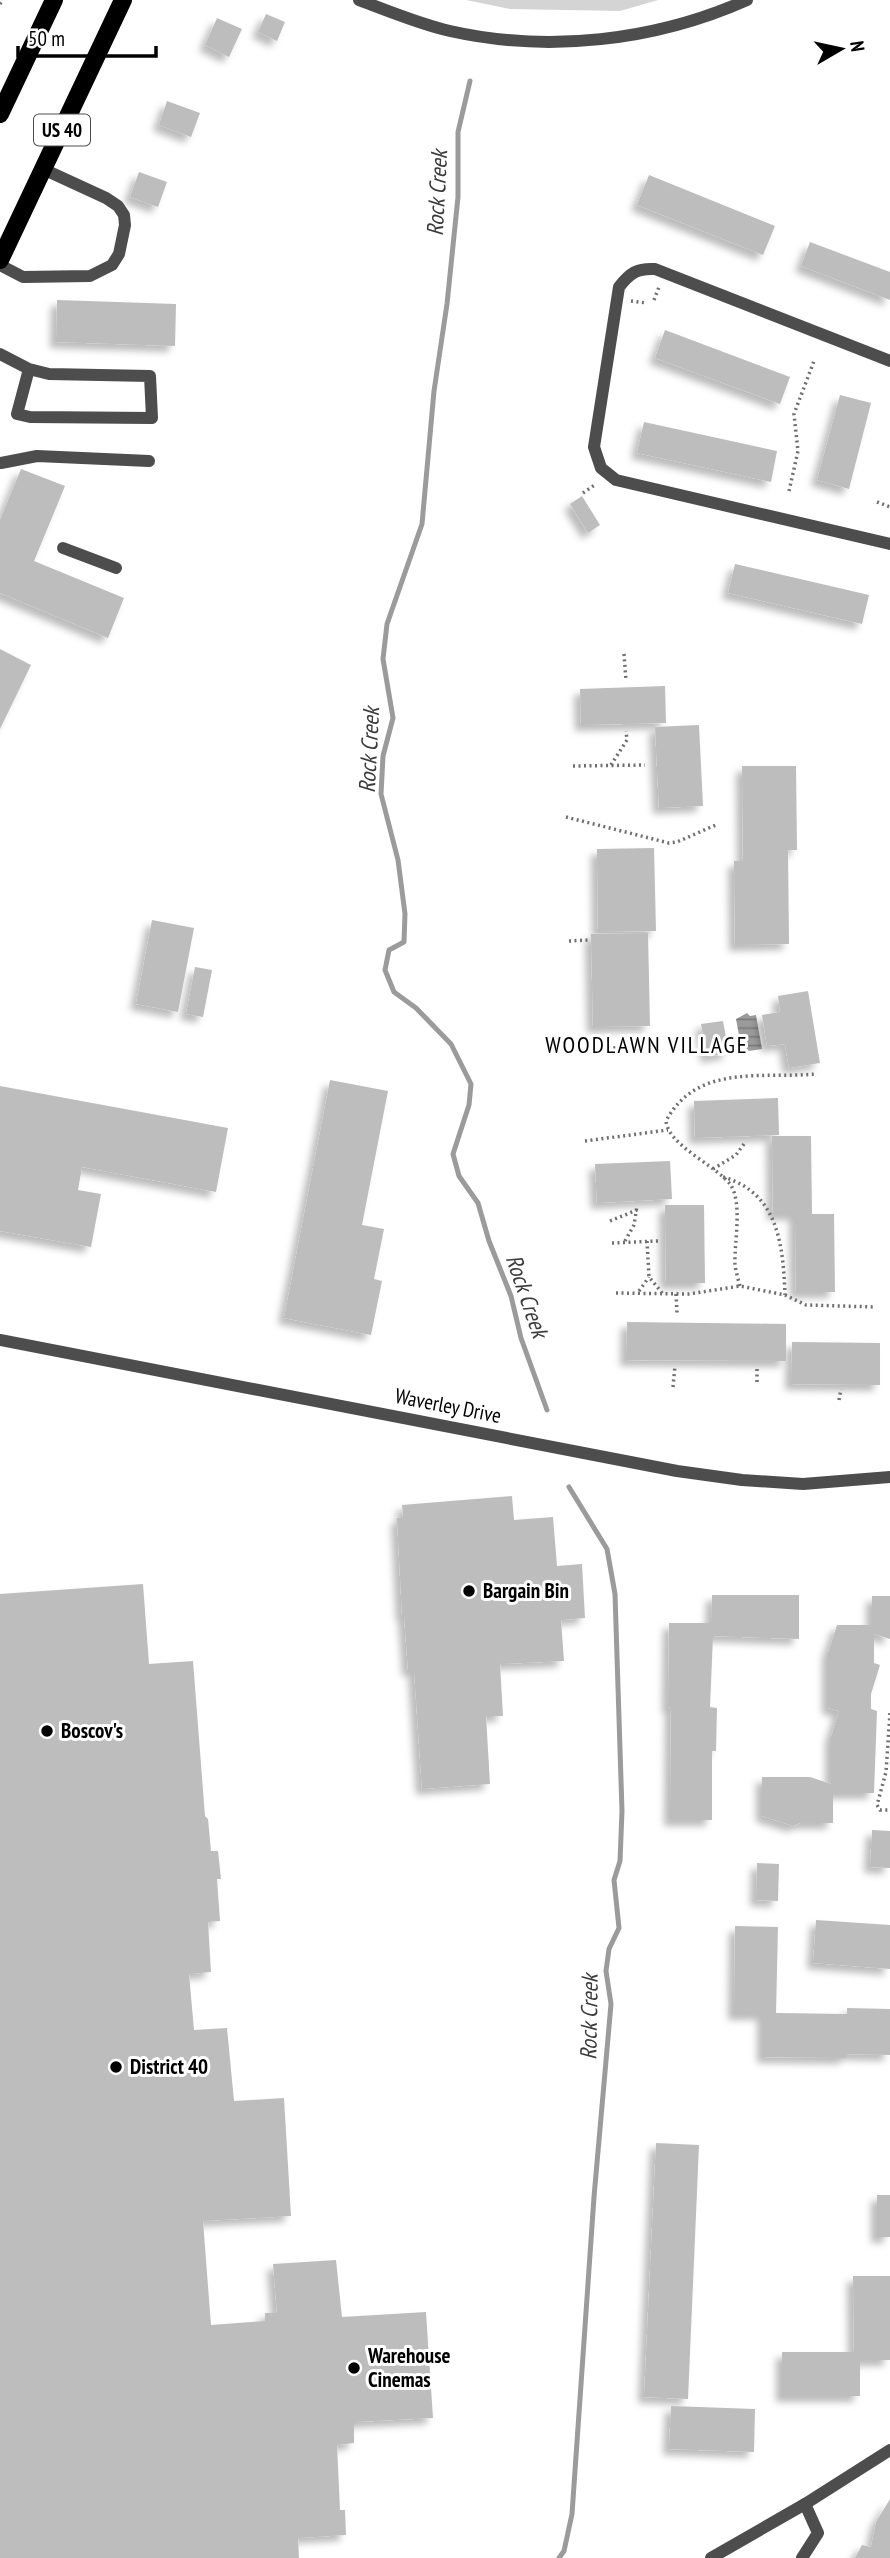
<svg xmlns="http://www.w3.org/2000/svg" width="890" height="2558" viewBox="0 0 890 2558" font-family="'PT Sans Narrow',sans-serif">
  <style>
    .park { fill: #d4d4d4 }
    .water { fill: url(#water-rules) }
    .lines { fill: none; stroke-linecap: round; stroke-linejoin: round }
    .stream { stroke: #9b9b9b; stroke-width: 5 }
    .building { fill: #bdbdbd; filter: url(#shadow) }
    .path { stroke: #6f6f6f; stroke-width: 3.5; stroke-dasharray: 2 3.5; stroke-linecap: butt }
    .minor { stroke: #4d4d4d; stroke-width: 12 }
    .major { stroke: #000; stroke-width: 18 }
    .poi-dot { fill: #000; stroke: #fff; stroke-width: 2.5 }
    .labels { text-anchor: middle; stroke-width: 6; stroke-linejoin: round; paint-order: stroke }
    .shield { fill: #fff; stroke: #4c4c4c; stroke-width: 2 }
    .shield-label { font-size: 19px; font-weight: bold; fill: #000 }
    .street-label { font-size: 21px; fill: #000; stroke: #fff }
    .poi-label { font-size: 21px; font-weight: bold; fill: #000; stroke: #fff; text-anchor: start }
    .water-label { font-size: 23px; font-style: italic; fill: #3c3c3c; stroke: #fff }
    .neighbourhood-label { font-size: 23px; letter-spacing: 2px; fill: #000; stroke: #fff }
  </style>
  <defs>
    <pattern id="water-rules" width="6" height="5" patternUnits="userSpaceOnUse" patternTransform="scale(1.75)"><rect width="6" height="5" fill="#9b9b9b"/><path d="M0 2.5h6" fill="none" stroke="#7c7c7c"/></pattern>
    <filter id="shadow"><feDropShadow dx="-6" dy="6" stdDeviation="3.5" flood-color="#0004"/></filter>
  </defs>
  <rect width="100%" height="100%" fill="#fff"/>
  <polygon class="park" points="466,0 658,0 620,11 510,9"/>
  <polygon class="water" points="747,1013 750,1016 756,1015 762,1049 742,1052 736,1019"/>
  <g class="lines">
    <g class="stream">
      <polyline points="470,81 458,132 458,197 447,304 434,391 422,524 387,624 383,659 393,718 383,756 381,794 398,860 405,914 404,942 389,950 385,970 394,992 416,1008 451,1044 471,1084 469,1105 453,1154 459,1176 478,1203 489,1241 511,1296 521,1338 547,1410"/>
      <polyline points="559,2558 564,2551 572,2514 594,2197 611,2004 606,1971 609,1949 619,1928 614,1880 620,1861 622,1811 615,1594 607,1549 569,1487"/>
    </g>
  </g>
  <g class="building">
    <polygon points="266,14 285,22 277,41 258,32"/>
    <polygon points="217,18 242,29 229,57 205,45"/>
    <polygon points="167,101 200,113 191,137 159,125"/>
    <polygon points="139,172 167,182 158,207 130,197"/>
    <polygon points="649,175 775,226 763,255 637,205"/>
    <polygon points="810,242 890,272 890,300 801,266"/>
    <polygon points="57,300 176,304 175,346 56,342"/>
    <polygon points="665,330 790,377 780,404 655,358"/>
    <polygon points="840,395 871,403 849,489 817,480"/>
    <polygon points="644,422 777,451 771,482 637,453"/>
    <polygon points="21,469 65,486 34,561 124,598 108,638 0,593 0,520"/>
    <polygon points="582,496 600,525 588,533 570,504"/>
    <polygon points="735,564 869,595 862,624 728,593"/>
    <polygon points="0,649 31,665 0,729"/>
    <polygon points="665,686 666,723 581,725 580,689"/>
    <polygon points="699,725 703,806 659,808 655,727"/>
    <polygon points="742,766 796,766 797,850 788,850 789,944 735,945 734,861 743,861"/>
    <polygon points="654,848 656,931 598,932 597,849"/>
    <polygon points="152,920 194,928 178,1012 136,1004"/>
    <polygon points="648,933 650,1026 593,1027 591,934"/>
    <polygon points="195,967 212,970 203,1017 186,1014"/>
    <polygon points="808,991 820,1063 789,1068 785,1044 767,1046 762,1015 780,1012 778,996"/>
    <polygon points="723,1021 729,1053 707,1057 701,1024"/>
    <polygon points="330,1080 388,1091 362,1225 384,1229 374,1279 382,1281 371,1335 284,1318"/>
    <polygon points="0,1086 228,1128 216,1192 82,1167 78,1190 101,1194 91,1247 0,1231"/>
    <polygon points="778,1098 779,1135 695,1138 694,1101"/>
    <polygon points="772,1136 811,1136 812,1214 834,1214 835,1292 796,1292 795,1214 773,1214"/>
    <polygon points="670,1161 672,1199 597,1203 595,1164"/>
    <polygon points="665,1205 704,1205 705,1283 666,1283"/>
    <polygon points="627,1322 786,1324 786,1361 626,1360"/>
    <polygon points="792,1342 880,1343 880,1385 791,1384"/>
    <polygon points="512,1496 514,1520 553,1517 557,1566 582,1564 585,1618 561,1620 564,1661 500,1664 503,1716 486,1716 490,1784 422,1789 414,1670 408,1670 404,1615 402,1615 397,1518 403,1517 402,1505"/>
    <polygon points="143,1584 149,1664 193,1661 205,1816 208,1819 211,1851 218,1851 221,1879 217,1879 220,1921 208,1922 211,1972 189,1974 194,2030 227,2028 234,2101 284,2098 291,2216 203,2221 211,2325 265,2321 265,2313 277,2313 273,2264 336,2260 342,2317 426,2312 433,2418 354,2422 354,2443 337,2445 340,2510 345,2510 346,2535 298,2538 299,2558 0,2558 0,1594"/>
    <polygon points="712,1595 799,1595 799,1639 713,1636 710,1707 717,1708 716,1751 712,1751 712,1820 670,1820 671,1708 668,1707 669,1623 711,1623"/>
    <polygon points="872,1596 890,1596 890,1639 874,1634 874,1663 880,1665 871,1694 871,1709 877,1711 874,1793 833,1793 833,1823 800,1823 793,1826 762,1816 762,1777 810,1777 831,1784 831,1737 839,1711 828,1708 828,1653 837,1625 872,1625"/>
    <polygon points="872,1830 890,1831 890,1868 870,1867"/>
    <polygon points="757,1863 779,1864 778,1901 756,1900"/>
    <polygon points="816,1920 890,1925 890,1969 813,1963"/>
    <polygon points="735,1926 778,1927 776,2013 847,2014 847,2008 890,2009 890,2055 846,2054 846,2058 763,2057 763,2014 734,2014"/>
    <polygon points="656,2143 699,2145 688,2399 644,2397"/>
    <rect x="877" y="2195" width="13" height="42"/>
    <polygon points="853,2276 890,2276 890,2360 860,2360 860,2396 782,2396 782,2352 854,2352"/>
    <polygon points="671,2406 755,2409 754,2452 669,2449"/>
    <polygon points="890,2499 890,2558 855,2558 862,2545 871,2547 876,2522"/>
  </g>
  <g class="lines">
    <g class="path">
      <polyline points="0,4 3,0"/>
      <polyline points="654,300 659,287"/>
      <polyline points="631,301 647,303"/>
      <polyline points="789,491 798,451 794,414 814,361"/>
      <polyline points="583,493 596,484"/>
      <polyline points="877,502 890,507"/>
      <polyline points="624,654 626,680"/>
      <polyline points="611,765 627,740 626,731"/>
      <polyline points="573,766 645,765"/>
      <polyline points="566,817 669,843 677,842 718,824"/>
      <polyline points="569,941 588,940"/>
      <polyline points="586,1051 630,1046 636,1040 637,1033"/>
      <polyline points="585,1141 668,1130"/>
      <polyline points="713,1169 736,1155 744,1144"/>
      <path d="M723 1177C779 1193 783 1246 785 1295"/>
      <polyline points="610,1221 637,1210"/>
      <polyline points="625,1241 634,1225 637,1206"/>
      <polyline points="647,1241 649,1277 663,1294"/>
      <polyline points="612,1243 658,1241"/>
      <path d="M740 1286C738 1279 736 1272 735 1265 734 1243 743 1202 730 1184 715 1165 668 1145 666 1121 697 1063 762 1079 816 1074"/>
      <polyline points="639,1291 649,1277"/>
      <polyline points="616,1293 689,1294 740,1286 785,1295 806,1305 876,1307"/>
      <polyline points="676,1294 677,1313"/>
      <polyline points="757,1369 757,1382"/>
      <polyline points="673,1387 675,1366"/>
      <polyline points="839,1400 841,1389"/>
      <polyline points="890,1713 886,1772 877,1805 880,1810 890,1810"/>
    </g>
    <g class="minor">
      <path d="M359 0C389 11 419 24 450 31 548 53 655 41 747 0"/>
      <polyline points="0,265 23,277 90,276 112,265 119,254 125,225 124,215 118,206 106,198 43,169"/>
      <polyline points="0,354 29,369 49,374 150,376 152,418 30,417 17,414 29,369"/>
      <path d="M890 361 655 269C637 268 630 273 619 287L594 447 601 468 616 480 890 544"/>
      <polyline points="1,463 37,456 149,461"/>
      <polyline points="63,548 116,568"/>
      <polyline points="0,1340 677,1471 742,1480 803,1484 890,1477"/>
      <polyline points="711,2558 805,2504 890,2450"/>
      <polyline points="802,2558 818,2533 805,2504"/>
    </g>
    <g class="major">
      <polyline points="0,114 54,0"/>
      <polyline points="0,260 123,0"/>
    </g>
  </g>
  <g class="poi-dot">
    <circle cx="469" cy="1591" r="7"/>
    <circle cx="47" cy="1731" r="7"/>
    <circle cx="116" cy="2067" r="7"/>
    <circle cx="354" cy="2368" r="7"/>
  </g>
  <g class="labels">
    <rect class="shield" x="34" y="114.5" width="56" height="31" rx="5"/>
    <g class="shield-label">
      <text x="62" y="137">US 40</text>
    </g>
    <g class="street-label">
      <text transform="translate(448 1406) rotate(11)" y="7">Waverley Drive</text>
    </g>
    <g class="poi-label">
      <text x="483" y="1598">Bargain Bin</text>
      <text x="61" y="1738">Boscov's</text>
      <text x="130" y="2074">District 40</text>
      <text x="368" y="2363">Warehouse<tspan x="368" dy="24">Cinemas</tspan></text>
    </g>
    <g class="water-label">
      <text transform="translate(437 193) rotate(-87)" y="8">Rock Creek</text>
      <text transform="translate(369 750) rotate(-87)" y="8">Rock Creek</text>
      <text transform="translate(527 1296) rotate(71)" y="8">Rock Creek</text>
      <text transform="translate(589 2017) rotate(-89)" y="8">Rock Creek</text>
    </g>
    <g class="neighbourhood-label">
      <text x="647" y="1053">WOODLAWN VILLAGE</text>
    </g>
  </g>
  <g transform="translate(841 49) rotate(81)" stroke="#ffffff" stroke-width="5" paint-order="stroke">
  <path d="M0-5L12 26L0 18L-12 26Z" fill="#000000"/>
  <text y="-10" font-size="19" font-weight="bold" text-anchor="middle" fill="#000000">N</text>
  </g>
  <path d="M18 46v10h138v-10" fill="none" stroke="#000000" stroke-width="3.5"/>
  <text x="28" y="46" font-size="21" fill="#000000" stroke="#ffffff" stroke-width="5" paint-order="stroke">50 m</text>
</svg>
